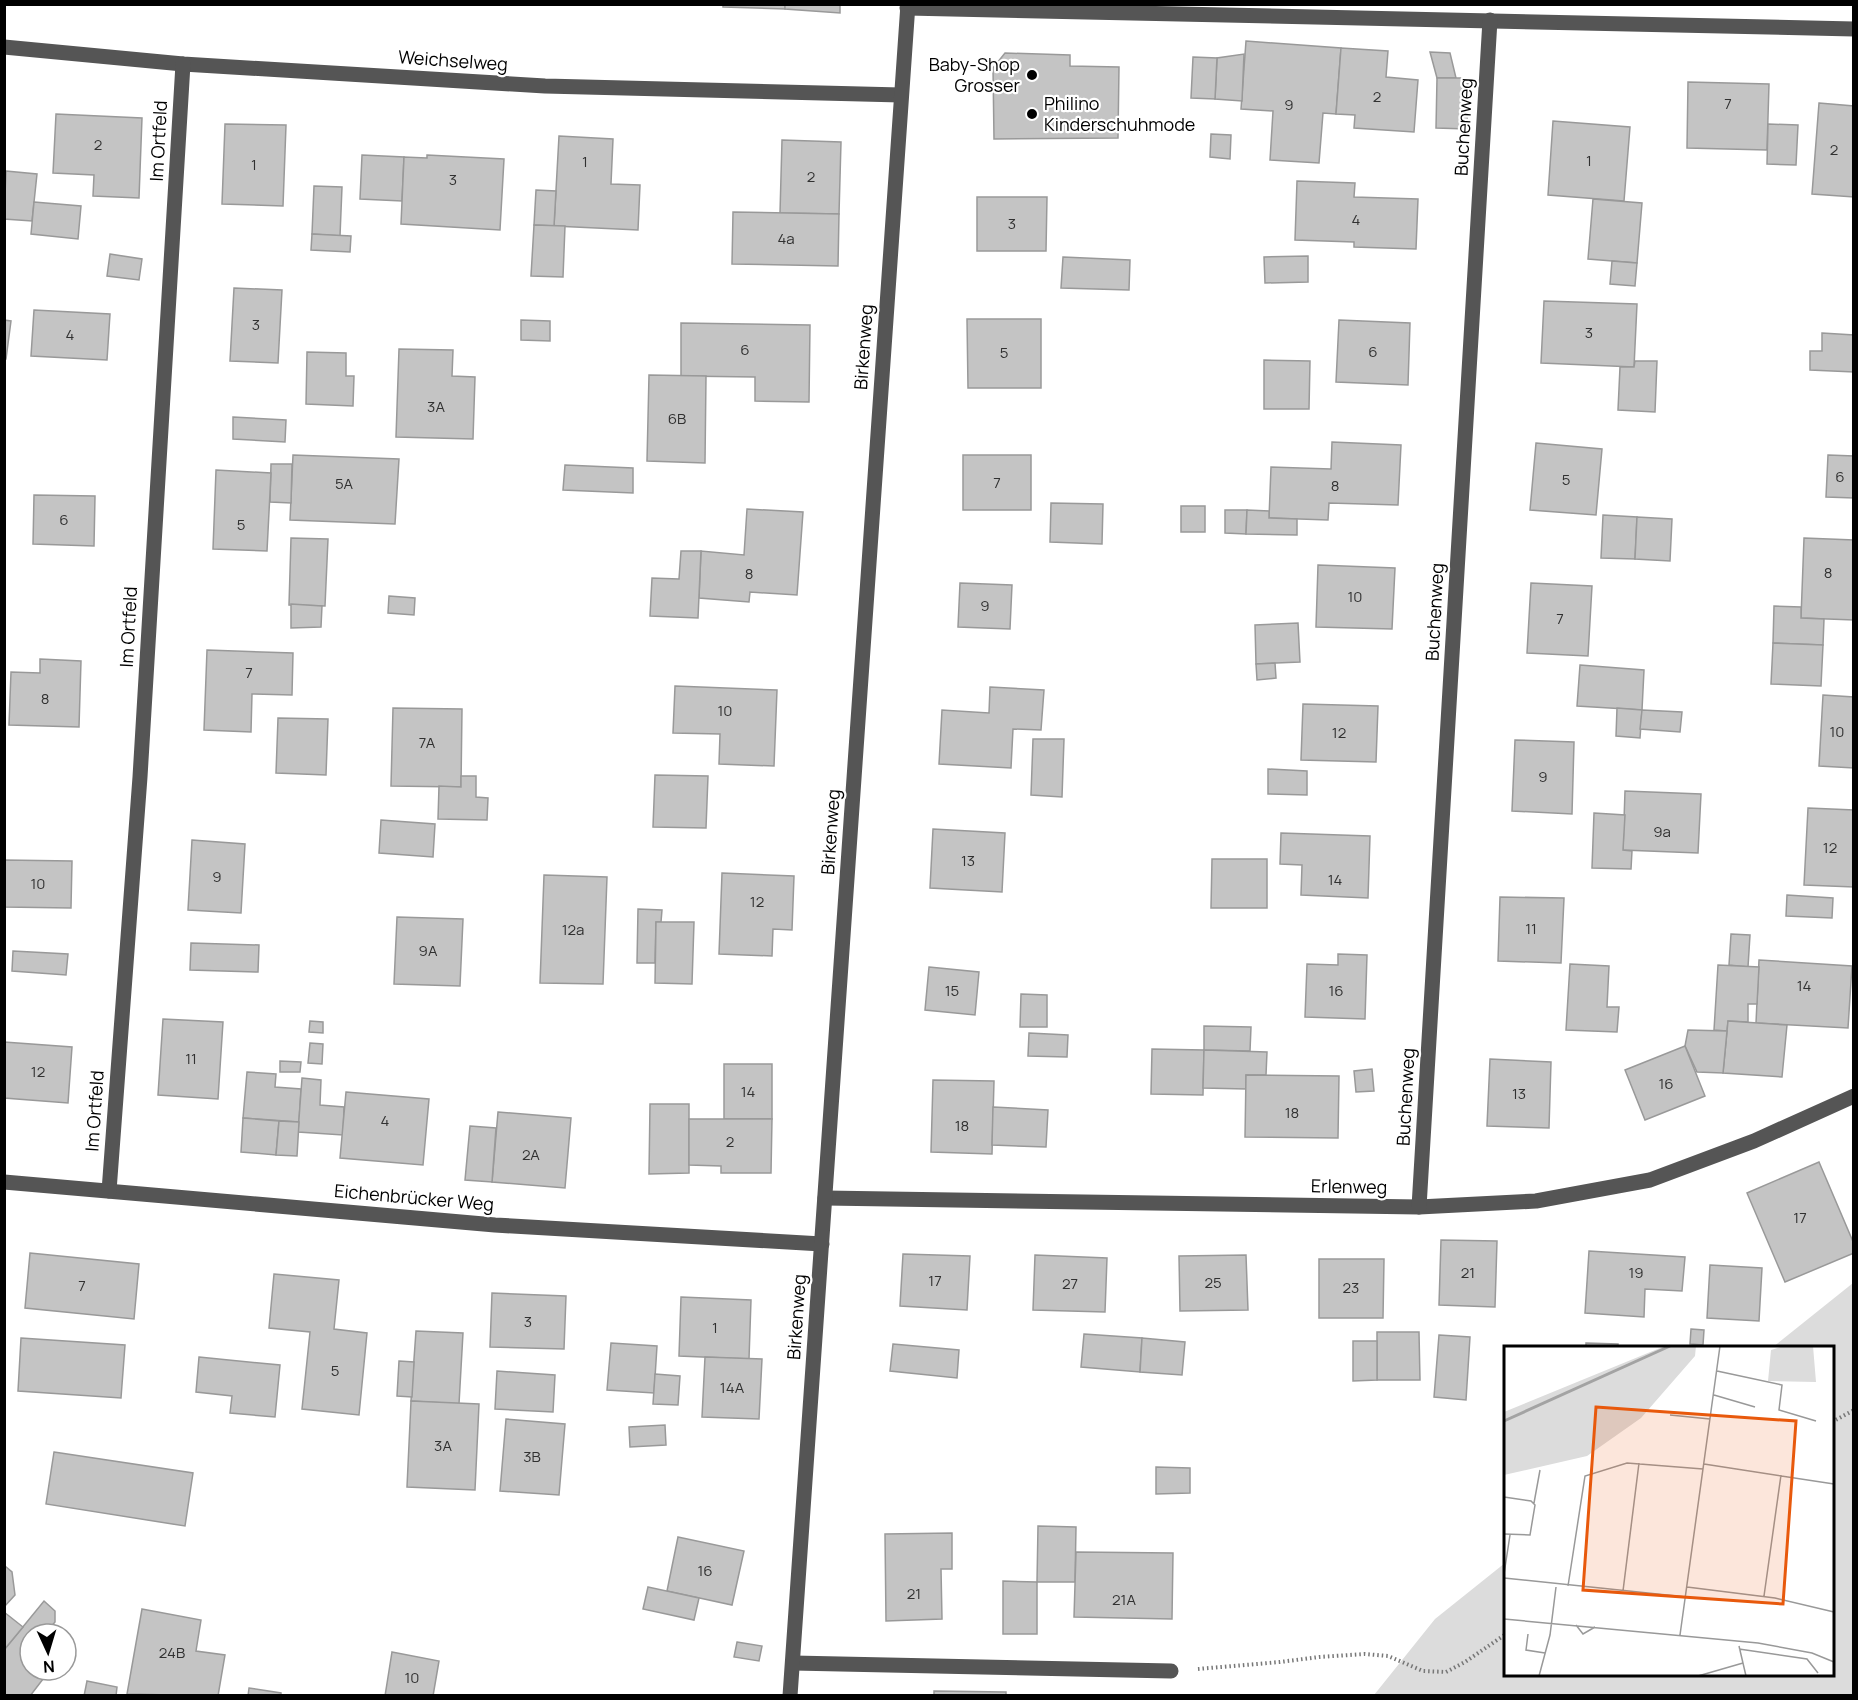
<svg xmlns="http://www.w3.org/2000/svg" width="1858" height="1700" viewBox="0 0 1858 1700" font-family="Manrope,sans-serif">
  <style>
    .green { fill: #dcdcdc }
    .building { fill: #c4c4c4; stroke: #999; stroke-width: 1.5 }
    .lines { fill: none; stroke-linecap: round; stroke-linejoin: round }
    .path { stroke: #777; stroke-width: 4; stroke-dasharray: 1.5 3; stroke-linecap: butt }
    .minor { stroke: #555; stroke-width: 15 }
    .poi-dot { fill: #000; stroke: #fff; stroke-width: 2 }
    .labels { text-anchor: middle; stroke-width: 4.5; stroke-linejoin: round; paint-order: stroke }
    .number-label { font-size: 15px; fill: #313131 }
    .street-label { font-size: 18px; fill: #000; stroke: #fff }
    .poi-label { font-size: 18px; fill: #000; stroke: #fff; text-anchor: end }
    .inset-river { fill: none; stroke: #a3a3a3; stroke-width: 3 }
    .inset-road { fill: none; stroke: #999; stroke-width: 1.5 }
    .view { fill: #e8590c; fill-opacity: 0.15; stroke: #e8590c; stroke-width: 3 }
    .inset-edge { fill: none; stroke: #000; stroke-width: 3 }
  </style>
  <rect width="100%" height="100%" fill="#fff"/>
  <polygon class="green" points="1853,1283 1853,1695 1374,1695 1435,1619 1505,1563 1506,1674 1832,1674 1832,1348 1773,1347"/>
  <g class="building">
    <polygon points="723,4 785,4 785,9 723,7"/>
    <polygon points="785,4 840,4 840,13 785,9"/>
    <polygon points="1246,41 1341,48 1336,114 1323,113 1319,163 1270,160 1273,111 1241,109"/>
    <polygon points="1341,48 1388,51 1386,77 1418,80 1414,132 1354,128 1355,115 1336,114"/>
    <polygon points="1430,52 1450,53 1456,78 1437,78"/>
    <polygon points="1005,53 1070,55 1070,66 1119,67 1118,138 994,139 993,68"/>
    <polygon points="1244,54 1242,101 1215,99 1217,58"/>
    <polygon points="1193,57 1217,58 1215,99 1191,98"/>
    <polygon points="1437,78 1468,78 1467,129 1436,128"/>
    <polygon points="1688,82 1769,84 1767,150 1687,148"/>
    <polygon points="1819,103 1854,106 1854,197 1812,194"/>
    <polygon points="56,114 142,118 139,198 93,196 94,175 53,173"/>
    <polygon points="1553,121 1630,127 1624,201 1548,195"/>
    <polygon points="225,124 286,125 283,206 222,204"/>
    <polygon points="1768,124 1798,125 1796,165 1767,164"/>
    <polygon points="1211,134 1231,135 1230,159 1210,157"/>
    <polygon points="559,136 613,139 611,184 640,185 638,230 554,226"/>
    <polygon points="782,140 841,142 839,214 780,213"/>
    <polygon points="362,155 404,157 402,201 360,199"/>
    <polygon points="427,155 504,159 500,230 401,224 404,157 427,158"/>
    <polygon points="6,171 37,174 32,221 4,219"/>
    <polygon points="1297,181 1355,183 1354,197 1418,199 1416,249 1354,247 1354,242 1295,240"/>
    <polygon points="314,186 342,187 340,236 312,234"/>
    <polygon points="536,190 556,191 554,226 534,225"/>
    <polygon points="977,197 1047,197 1046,251 977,251"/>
    <polygon points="1593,199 1642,203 1637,263 1588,259"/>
    <polygon points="34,202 81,206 78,239 31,234"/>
    <polygon points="733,212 839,214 838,266 732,264"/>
    <polygon points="534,225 565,226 563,277 531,276"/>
    <polygon points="312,234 351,236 350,252 311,250"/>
    <polygon points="110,254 142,259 139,280 107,276"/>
    <polygon points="1308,256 1308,282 1265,283 1264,257"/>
    <polygon points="1063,257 1130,260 1129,290 1061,288"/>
    <polygon points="1612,261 1637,263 1635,286 1610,284"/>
    <polygon points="234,288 282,290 278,363 230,361"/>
    <polygon points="1544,301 1637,304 1634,367 1541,363"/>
    <polygon points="34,310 110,314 107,360 31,356"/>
    <polygon points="967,319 1041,319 1041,388 968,388"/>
    <polygon points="4,320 11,321 6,359 4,359"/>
    <polygon points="521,320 550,321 550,341 521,340"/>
    <polygon points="1339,320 1410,323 1408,385 1336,382"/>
    <polygon points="681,323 810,325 809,402 755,401 755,377 681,376"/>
    <polygon points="1822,333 1854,335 1854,372 1810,370 1810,351 1822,351"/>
    <polygon points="399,349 453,350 452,376 475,377 473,439 396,437"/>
    <polygon points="307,352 346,353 346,376 354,376 353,406 306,404"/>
    <polygon points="1264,360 1310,361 1309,409 1264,409"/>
    <polygon points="1635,361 1657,361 1655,412 1618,410 1620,367 1634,367"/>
    <polygon points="649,375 706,376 705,463 647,461"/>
    <polygon points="233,417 286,420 285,442 233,439"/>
    <polygon points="1332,442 1401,445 1398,505 1329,503 1328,520 1269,518 1271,467 1331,469"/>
    <polygon points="1536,443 1602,449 1596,515 1530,510"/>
    <polygon points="293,455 399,459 395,524 290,520"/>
    <rect x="963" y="455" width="68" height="55"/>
    <polygon points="1828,455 1854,456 1854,498 1826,497"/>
    <polygon points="271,464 292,464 291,503 270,502"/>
    <polygon points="565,465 633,468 633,493 563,490"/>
    <polygon points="216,470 271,473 267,551 213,549"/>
    <polygon points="34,495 95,496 94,546 33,544"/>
    <polygon points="1051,503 1103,504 1102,544 1050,542"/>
    <rect x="1181" y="506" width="24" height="26"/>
    <polygon points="747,509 803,512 797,595 750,592 749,602 699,598 701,551 744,555"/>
    <polygon points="1225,510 1247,510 1246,534 1225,533"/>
    <polygon points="1247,510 1269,511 1269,518 1297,519 1297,535 1246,534"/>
    <polygon points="1603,515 1637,517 1635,559 1601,558"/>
    <polygon points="1637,517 1672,519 1670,561 1635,559"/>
    <polygon points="291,538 328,539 325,606 289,605"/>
    <polygon points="1804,538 1854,540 1854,620 1801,618"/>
    <polygon points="681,551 701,551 698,618 650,616 652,578 679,579"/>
    <polygon points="1318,565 1395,568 1392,629 1316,627"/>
    <polygon points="960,583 1012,585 1010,629 958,627"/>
    <polygon points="1531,583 1592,586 1588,656 1527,653"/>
    <polygon points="389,596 415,598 414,615 388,613"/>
    <polygon points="291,604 322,606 321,627 291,628"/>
    <polygon points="1774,606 1801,607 1801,618 1824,619 1823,645 1773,643"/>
    <polygon points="1298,623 1300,662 1256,664 1255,625"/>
    <polygon points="1773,643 1823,645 1821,686 1771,684"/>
    <polygon points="207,650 293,653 292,695 252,694 251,732 204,730"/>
    <polygon points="40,659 81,661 79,727 9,725 11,672 40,673"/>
    <polygon points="1275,663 1276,678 1257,680 1256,664"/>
    <polygon points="1580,665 1644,670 1642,710 1577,706"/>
    <polygon points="675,686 777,690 774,766 719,764 720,734 673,733"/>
    <polygon points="990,687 1044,690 1041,730 1013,729 1011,768 939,764 942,710 989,713"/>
    <polygon points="1823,695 1854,697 1854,768 1819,766"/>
    <polygon points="1303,704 1378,706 1376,762 1301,760"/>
    <polygon points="393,708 462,709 461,787 391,786"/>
    <polygon points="1617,708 1642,710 1640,738 1616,736"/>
    <polygon points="1642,710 1682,712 1680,732 1640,729"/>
    <polygon points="278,718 328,719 326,775 276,773"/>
    <polygon points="1033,739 1064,739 1062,797 1031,795"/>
    <polygon points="1515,740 1574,742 1572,814 1512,811"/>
    <polygon points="1268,769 1307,771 1307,795 1268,794"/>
    <polygon points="655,775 708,776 706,828 653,827"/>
    <polygon points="461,776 476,776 476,797 488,798 487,820 438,819 439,786 461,787"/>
    <polygon points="1625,791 1701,794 1698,853 1623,850"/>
    <polygon points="1808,808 1854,810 1854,887 1804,885"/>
    <polygon points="1594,813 1625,815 1623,850 1632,851 1631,869 1592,868"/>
    <polygon points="381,820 435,824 433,857 379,853"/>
    <polygon points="933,829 1005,833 1002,892 930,888"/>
    <polygon points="1281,833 1370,836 1368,898 1301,895 1302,865 1280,864"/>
    <polygon points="192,840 245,844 241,913 188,910"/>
    <polygon points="1212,859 1267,859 1267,908 1211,908"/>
    <polygon points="4,860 72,861 71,908 4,907"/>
    <polygon points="722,873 794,876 792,930 773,929 772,956 719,954"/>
    <polygon points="544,875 607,877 603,984 540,983"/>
    <polygon points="1787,895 1833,898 1832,918 1786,916"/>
    <polygon points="1500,897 1564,898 1561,963 1498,961"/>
    <polygon points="638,909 662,910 661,922 656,922 655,963 637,963"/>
    <polygon points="397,917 463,919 460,986 394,984"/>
    <polygon points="656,922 694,922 692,984 655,983"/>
    <polygon points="1731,934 1750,935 1748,967 1729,965"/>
    <polygon points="191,943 259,945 258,972 190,970"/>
    <polygon points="13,951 68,954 66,975 12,971"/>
    <polygon points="1338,954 1367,955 1365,1019 1305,1017 1307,964 1338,965"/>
    <polygon points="1759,960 1852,966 1848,1028 1756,1023"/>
    <polygon points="1570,964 1609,966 1607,1007 1619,1007 1617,1032 1566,1030"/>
    <polygon points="1718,965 1759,967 1757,1004 1748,1004 1748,1022 1728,1021 1727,1031 1714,1030"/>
    <polygon points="929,967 979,972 975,1015 925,1010"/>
    <polygon points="1021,994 1047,995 1047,1027 1020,1027"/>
    <polygon points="163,1019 223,1022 218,1099 158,1095"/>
    <polygon points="310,1021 323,1022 323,1033 309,1032"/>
    <polygon points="1728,1021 1787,1025 1782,1077 1723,1073"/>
    <polygon points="1204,1026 1251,1027 1250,1051 1204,1050"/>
    <polygon points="1688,1030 1727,1031 1723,1073 1697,1072 1685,1046"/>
    <polygon points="1029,1033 1068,1035 1067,1057 1028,1056"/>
    <polygon points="4,1042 72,1047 68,1103 4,1098"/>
    <polygon points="310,1043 323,1044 322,1064 308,1063"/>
    <polygon points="1685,1046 1705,1096 1645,1120 1625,1070"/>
    <polygon points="1152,1049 1204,1050 1203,1095 1151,1094"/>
    <polygon points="1204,1050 1267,1052 1266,1075 1246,1075 1246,1089 1203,1088"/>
    <polygon points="1490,1059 1551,1062 1549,1128 1487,1126"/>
    <polygon points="280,1061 301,1062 300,1072 280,1072"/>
    <rect x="724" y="1064" width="48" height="55"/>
    <polygon points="1372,1069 1374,1091 1356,1092 1354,1071"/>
    <polygon points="247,1072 276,1074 275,1087 301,1089 299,1122 243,1118"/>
    <polygon points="1246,1075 1339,1076 1338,1138 1245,1137"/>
    <polygon points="302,1078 321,1080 320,1105 344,1107 343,1135 298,1132"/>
    <polygon points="933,1080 994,1081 992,1154 931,1152"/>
    <polygon points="346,1092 429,1099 423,1165 340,1158"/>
    <polygon points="650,1104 689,1104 689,1173 649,1174"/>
    <polygon points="993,1107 1048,1110 1046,1147 992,1145"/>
    <polygon points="498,1112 571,1118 565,1188 492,1182"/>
    <polygon points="243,1118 279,1121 276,1155 241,1152"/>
    <polygon points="689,1119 772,1119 771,1173 721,1173 721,1166 689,1165"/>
    <polygon points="279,1121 299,1122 297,1156 276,1155"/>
    <polygon points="470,1126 496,1128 492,1182 465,1180"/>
    <polygon points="1819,1162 1854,1244 1854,1253 1785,1282 1747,1193"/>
    <polygon points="1441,1240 1497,1241 1495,1307 1439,1305"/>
    <polygon points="1589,1251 1685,1257 1682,1291 1645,1289 1644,1317 1585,1313"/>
    <polygon points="30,1253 139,1264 134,1319 25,1308"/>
    <polygon points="903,1254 970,1256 967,1310 900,1306"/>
    <polygon points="1035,1255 1107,1258 1105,1312 1033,1310"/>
    <polygon points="1246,1255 1248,1310 1180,1311 1179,1256"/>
    <polygon points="1319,1259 1384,1259 1383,1318 1319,1318"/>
    <polygon points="1710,1265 1762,1268 1759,1321 1707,1318"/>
    <polygon points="274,1274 339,1280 334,1329 367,1333 359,1415 302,1409 310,1332 269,1328"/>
    <polygon points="492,1293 566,1296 564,1349 490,1347"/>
    <polygon points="681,1297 751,1300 749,1359 679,1356"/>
    <polygon points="1691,1329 1704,1330 1703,1345 1690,1344"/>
    <polygon points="416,1331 463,1333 459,1404 411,1401"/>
    <polygon points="1377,1332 1419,1332 1420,1380 1377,1380"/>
    <polygon points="1084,1334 1142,1338 1140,1372 1081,1367"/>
    <polygon points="1439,1335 1470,1337 1466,1400 1434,1397"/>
    <polygon points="21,1338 125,1345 121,1398 18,1391"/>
    <polygon points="1142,1338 1185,1342 1182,1375 1140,1372"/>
    <polygon points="1353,1341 1377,1341 1377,1380 1353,1381"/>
    <polygon points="611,1343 657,1346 654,1393 607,1390"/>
    <polygon points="1586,1343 1618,1344 1618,1348 1586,1348"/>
    <polygon points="893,1344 959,1350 957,1378 890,1371"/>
    <polygon points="199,1357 280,1365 275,1417 230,1413 232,1396 196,1392"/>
    <polygon points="705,1357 762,1359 759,1419 702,1417"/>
    <polygon points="399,1361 414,1362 412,1397 397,1396"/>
    <polygon points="497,1371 555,1375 553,1412 495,1409"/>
    <polygon points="655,1374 680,1376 678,1405 653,1404"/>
    <polygon points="411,1401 479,1404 475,1490 407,1487"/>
    <polygon points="506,1419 565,1424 559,1495 500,1491"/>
    <polygon points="665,1425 666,1445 630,1447 629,1427"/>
    <polygon points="54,1452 193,1473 185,1526 46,1504"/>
    <polygon points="1156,1467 1190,1468 1190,1493 1156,1494"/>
    <polygon points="1038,1526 1076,1527 1075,1582 1037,1582"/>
    <polygon points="952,1533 952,1569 941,1569 942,1619 886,1621 885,1534"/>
    <polygon points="678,1537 744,1551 732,1605 667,1591"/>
    <polygon points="1076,1552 1173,1553 1172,1619 1074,1617"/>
    <polygon points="5,1566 12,1572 15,1595 4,1607"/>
    <polygon points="1003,1581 1037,1582 1037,1634 1003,1634"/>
    <polygon points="648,1587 699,1598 694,1620 643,1609"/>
    <polygon points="44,1601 55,1611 55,1622 45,1634 30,1634 30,1670 50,1670 30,1696 4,1696 4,1650"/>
    <polygon points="142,1609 201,1620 196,1651 225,1655 218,1696 127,1694"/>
    <polygon points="4,1612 23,1627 4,1650"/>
    <polygon points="737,1642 762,1646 759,1661 734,1657"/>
    <polygon points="392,1652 439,1661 433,1696 385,1696"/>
    <polygon points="87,1681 117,1687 116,1696 84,1696"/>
    <polygon points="249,1688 281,1693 281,1696 248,1696"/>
    <polygon points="934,1691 1006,1692 1006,1696 934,1696"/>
  </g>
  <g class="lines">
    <g class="path">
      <polyline points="1832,1422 1854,1410"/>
      <polyline points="1198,1669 1280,1662 1319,1657 1365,1654 1388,1656 1423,1671 1446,1672 1465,1662 1506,1634"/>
    </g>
    <g class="minor">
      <polyline points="907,8 1854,29"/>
      <polyline points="4,47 183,64 545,86 901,95"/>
      <polyline points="4,1182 495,1225 822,1244"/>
      <polyline points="109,1191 140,777 183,64"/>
      <polyline points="825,1198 1419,1207 1536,1201 1650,1180 1754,1141 1854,1096"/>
      <polyline points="1419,1207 1490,20"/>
      <polyline points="793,1663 1171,1671"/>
      <polyline points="790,1696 908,4"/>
    </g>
  </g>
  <g class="poi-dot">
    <circle cx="1032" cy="75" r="6"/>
    <circle cx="1032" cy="114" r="6"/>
  </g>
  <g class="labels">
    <g class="number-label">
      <text x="1377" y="102">2</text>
      <text x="1728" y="109">7</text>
      <text x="1289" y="110">9</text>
      <text x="98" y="150">2</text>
      <text x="1834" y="155">2</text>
      <text x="1589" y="166">1</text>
      <text x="585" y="167">1</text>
      <text x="254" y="170">1</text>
      <text x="811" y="182">2</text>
      <text x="453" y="185">3</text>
      <text x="1356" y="225">4</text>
      <text x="1012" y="229">3</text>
      <text x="786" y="244">4a</text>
      <text x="256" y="330">3</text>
      <text x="1589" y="338">3</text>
      <text x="70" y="340">4</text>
      <text x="745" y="355">6</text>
      <text x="1373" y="357">6</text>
      <text x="1004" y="358">5</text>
      <text x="436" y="412">3A</text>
      <text x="677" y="424">6B</text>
      <text x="1840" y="482">6</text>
      <text x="1566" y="485">5</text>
      <text x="997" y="488">7</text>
      <text x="344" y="489">5A</text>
      <text x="1335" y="491">8</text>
      <text x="64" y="525">6</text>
      <text x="241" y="530">5</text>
      <text x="1828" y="578">8</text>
      <text x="749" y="579">8</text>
      <text x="1355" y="602">10</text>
      <text x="985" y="611">9</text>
      <text x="1560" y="624">7</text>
      <text x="249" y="678">7</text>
      <text x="45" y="704">8</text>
      <text x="725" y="716">10</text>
      <text x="1837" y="737">10</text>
      <text x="1339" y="738">12</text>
      <text x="427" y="748">7A</text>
      <text x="1543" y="782">9</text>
      <text x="1662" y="837">9a</text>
      <text x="1830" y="853">12</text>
      <text x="968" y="866">13</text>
      <text x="217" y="882">9</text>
      <text x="1335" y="885">14</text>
      <text x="38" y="889">10</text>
      <text x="757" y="907">12</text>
      <text x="1531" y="934">11</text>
      <text x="573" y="935">12a</text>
      <text x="428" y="956">9A</text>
      <text x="1804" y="991">14</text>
      <text x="952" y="996">15</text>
      <text x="1336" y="996">16</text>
      <text x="191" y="1064">11</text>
      <text x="38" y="1077">12</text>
      <text x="1666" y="1089">16</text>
      <text x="748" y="1097">14</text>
      <text x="1519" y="1099">13</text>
      <text x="1292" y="1118">18</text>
      <text x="385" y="1126">4</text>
      <text x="962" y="1131">18</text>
      <text x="730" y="1147">2</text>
      <text x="531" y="1160">2A</text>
      <text x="1800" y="1223">17</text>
      <text x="1468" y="1278">21</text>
      <text x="1636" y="1278">19</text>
      <text x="935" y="1286">17</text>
      <text x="1213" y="1288">25</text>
      <text x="1070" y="1289">27</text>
      <text x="82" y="1291">7</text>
      <text x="1351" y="1293">23</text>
      <text x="528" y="1327">3</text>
      <text x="715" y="1333">1</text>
      <text x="335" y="1376">5</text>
      <text x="732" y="1393">14A</text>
      <text x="443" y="1451">3A</text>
      <text x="532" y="1462">3B</text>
      <text x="705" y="1576">16</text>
      <text x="914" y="1599">21</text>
      <text x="1124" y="1605">21A</text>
      <text x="172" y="1658">24B</text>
      <text x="412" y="1683">10</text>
    </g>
    <g class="street-label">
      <text transform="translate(453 61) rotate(4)" y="6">Weichselweg</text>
      <text transform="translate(1464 127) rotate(-87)" y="6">Buchenweg</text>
      <text transform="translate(159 141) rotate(-87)" y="6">Im Ortfeld</text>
      <text transform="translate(864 347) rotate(-86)" y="6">Birkenweg</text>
      <text transform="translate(1435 612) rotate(-87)" y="6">Buchenweg</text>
      <text transform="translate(129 627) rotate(-87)" y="6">Im Ortfeld</text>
      <text transform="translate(831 832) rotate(-86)" y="6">Birkenweg</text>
      <text transform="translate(1406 1097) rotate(-87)" y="6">Buchenweg</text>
      <text transform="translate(95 1111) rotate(-86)" y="6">Im Ortfeld</text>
      <text transform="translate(1349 1187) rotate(1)" y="6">Erlenweg</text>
      <text transform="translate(414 1198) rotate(5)" y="6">Eichenbrücker Weg</text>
      <text transform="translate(797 1317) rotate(-86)" y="6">Birkenweg</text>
    </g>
    <g class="poi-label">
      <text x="1020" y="71">Baby-Shop<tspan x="1020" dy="21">Grosser</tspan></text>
      <text x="1044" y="110" text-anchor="start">Philino<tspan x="1044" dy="21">Kinderschuhmode</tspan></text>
    </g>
  </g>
  <g transform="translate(1504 1346)">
    <rect width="330" height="330" fill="#fff"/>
    <path d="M161 0H192L191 10 137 72 83 110 0 129V66ZM280 0H309L312 36 264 35 267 4Z" fill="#dcdcdc"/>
    <path class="inset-river" d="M0 75 166 0"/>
    <path class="inset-road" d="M213 25 278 39 275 64 312 75M210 49 251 61M166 69 206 73M200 118 330 138M0 151 27 155 31 159 26 189 0 188M30 157 36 124M0 228 6 189M0 232 182 251M64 240 81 130 123 117 199 123M183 241 271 252 330 266M119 245 135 117M260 250 277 129M0 273 254 297 308 307 330 316M72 279 79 288 91 281M24 288 22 304 41 307M176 289 216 0M235 300 242 330M235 303 303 313 314 327M35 330 46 289 52 241M194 330 239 317"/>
    <path class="view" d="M92 61 292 75 279 258 79 244Z"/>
    <rect width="330" height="330" class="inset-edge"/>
  </g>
  <rect width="1858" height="1700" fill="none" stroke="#000000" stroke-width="12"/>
  <g transform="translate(48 1652) rotate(176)"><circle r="28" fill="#ffffff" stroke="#999999" stroke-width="1.5"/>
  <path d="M0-4.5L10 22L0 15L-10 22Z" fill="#000000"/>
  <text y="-9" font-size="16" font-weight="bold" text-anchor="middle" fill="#000000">N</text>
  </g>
</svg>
